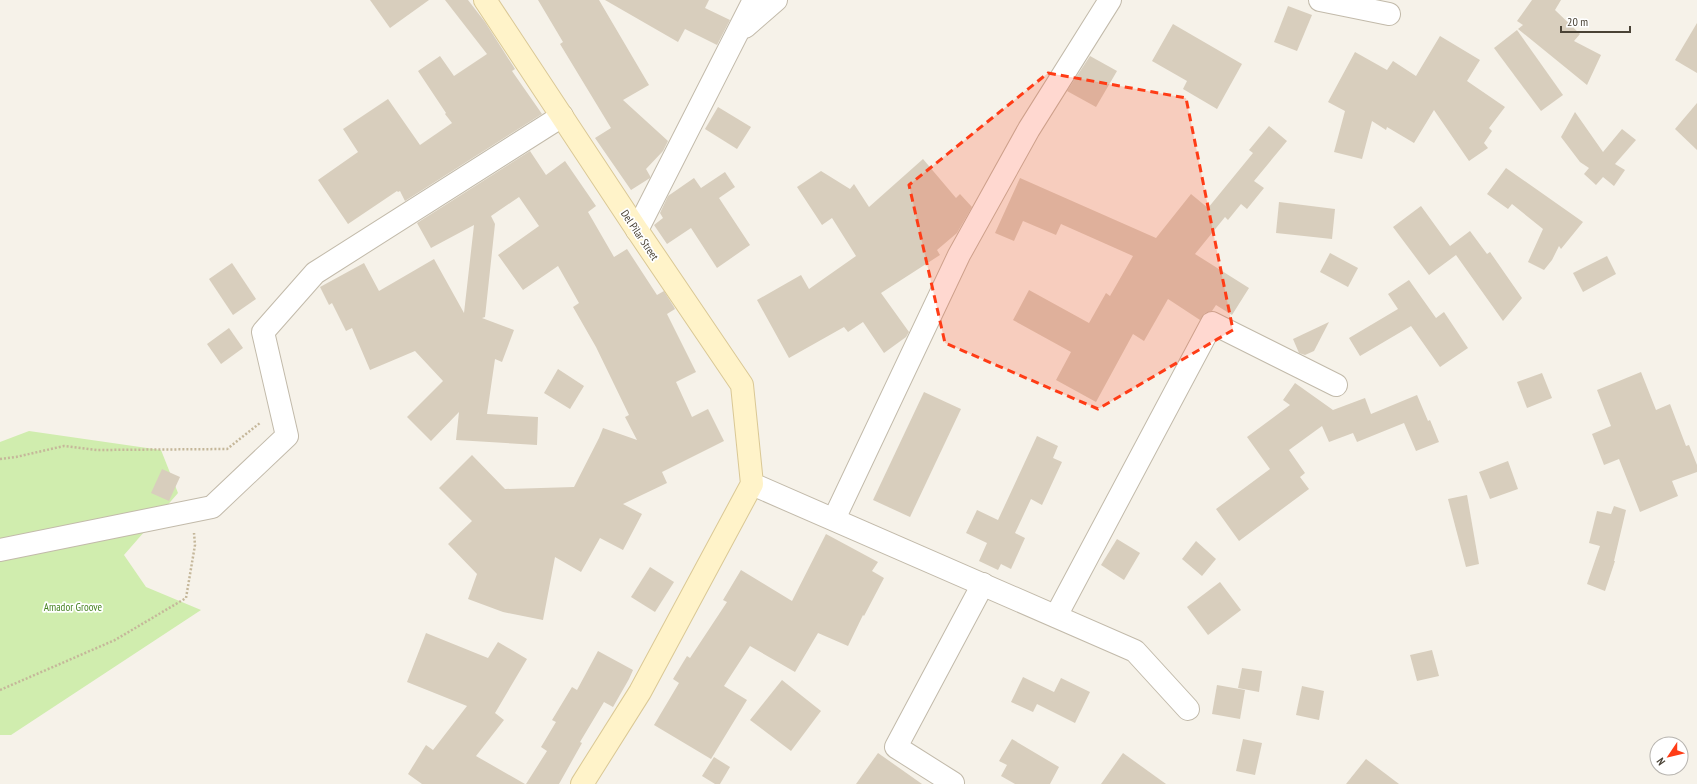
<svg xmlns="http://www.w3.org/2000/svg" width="1697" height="784" viewBox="0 0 1697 784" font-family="'PT Sans Narrow',sans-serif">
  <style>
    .green { fill: #d0edae }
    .building { fill: #d8cebd }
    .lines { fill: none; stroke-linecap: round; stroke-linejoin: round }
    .street-casing { stroke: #c2baaa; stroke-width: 24 }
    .secondary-casing { stroke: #dac895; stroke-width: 24 }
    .path { stroke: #c5b79a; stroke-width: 2.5; stroke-dasharray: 2 2; stroke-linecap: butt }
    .street { stroke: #fff; stroke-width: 22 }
    .secondary { stroke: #fff3c9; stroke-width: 22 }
    .marked { fill: #ff3c16; fill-opacity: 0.2; stroke: #ff3c16; stroke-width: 3; stroke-dasharray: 8 5; stroke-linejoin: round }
    .labels { text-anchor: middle; stroke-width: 3.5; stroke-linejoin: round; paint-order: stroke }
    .street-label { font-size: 11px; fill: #4a4336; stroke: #fff }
    .park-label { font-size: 11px; fill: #468223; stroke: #fff }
  </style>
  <rect width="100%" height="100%" fill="#f6f2e9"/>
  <polygon class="green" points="29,431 161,450 178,493 124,555 146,587 201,610 11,735 0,735 0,442"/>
  <g class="building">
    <polygon points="370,0 429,0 390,28"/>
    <polygon points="445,0 468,0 485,22 515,69 512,71 542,114 405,201 400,191 398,192 397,191 348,224 318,180 358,152 343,129 388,99 420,145 452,123 445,114 446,113 418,71 440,56 454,76 487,54"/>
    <polygon points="538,0 599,0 649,85 623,100 668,141 663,151 646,169 650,176 650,178 631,190 595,138 611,128 560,44 563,42"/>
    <polygon points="605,0 709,0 705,8 730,20 717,45 685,29 678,42"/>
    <polygon points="1532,0 1561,0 1555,10 1580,34 1574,41 1601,55 1587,85 1518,29 1523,25 1517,21"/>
    <polygon points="1288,6 1312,15 1297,51 1274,42"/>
    <polygon points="1697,23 1697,73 1675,60"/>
    <polygon points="1173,24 1242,64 1217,109 1183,89 1187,81 1152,61"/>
    <polygon points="1517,30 1563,95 1541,111 1494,48"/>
    <polygon points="1440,36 1480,60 1467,81 1505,107 1489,128 1492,131 1484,143 1488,148 1469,161 1434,110 1414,143 1387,127 1386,130 1372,121 1362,159 1334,152 1345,111 1328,102 1355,52 1387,70 1393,61 1416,76"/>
    <polygon points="1090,56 1117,71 1096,107 1067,91"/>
    <polygon points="1697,103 1697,150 1675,129"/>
    <polygon points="718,107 751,127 737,149 705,129"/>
    <polygon points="1575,112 1603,152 1622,129 1636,140 1615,164 1625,170 1614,186 1603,177 1596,185 1584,174 1589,168 1580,162 1561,137"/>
    <polygon points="1269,126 1287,141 1254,181 1264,188 1247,209 1241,204 1228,220 1225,217 1195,254 1249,288 1232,315 1216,305 1212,311 1205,313 1200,320 1168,299 1144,341 1133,334 1096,402 1056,380 1071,352 1013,320 1029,290 1089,323 1106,293 1110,296 1133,256 1061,224 1056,235 1023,221 1014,241 995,233 1020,178 1156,238 1191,194 1208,208 1253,153 1249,150"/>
    <polygon points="530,151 546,175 565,161 596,206 588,212 614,257 627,249 657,295 664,291 674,307 675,309 667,314 696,372 676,382 692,417 708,409 724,441 662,472 667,483 623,504 642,514 623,550 600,538 581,572 555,557 543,620 503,612 468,599 477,574 448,544 472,521 439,488 472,455 505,489 574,487 599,438 603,428 637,440 625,417 629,415 596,347 573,307 579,303 558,266 523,290 498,255 539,226 519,197 491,216 495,224 485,317 482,318 514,330 502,362 495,359 487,414 538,417 537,445 456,440 459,412 431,441 407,417 443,381 415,351 370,370 352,328 346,331 332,303 329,305 320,287 364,263 379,291 434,259 464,313 474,225 431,248 417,223"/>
    <polygon points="923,159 956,198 960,194 972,207 957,233 937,250 940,255 881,293 909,332 906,337 884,353 863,322 848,332 844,327 789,358 757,300 801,275 809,289 856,256 832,218 822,225 797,187 821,171 850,189 854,184 869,207"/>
    <polygon points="1506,168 1583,222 1561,249 1559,246 1552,260 1544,270 1528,262 1543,229 1512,204 1508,209 1487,194"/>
    <polygon points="725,172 735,187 719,198 750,245 717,268 691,228 667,244 654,225 663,218 660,213 668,196 694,178 701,188"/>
    <polygon points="1279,202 1335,209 1332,239 1276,233"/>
    <polygon points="1421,206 1450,246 1470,231 1487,254 1490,252 1522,298 1503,321 1456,255 1429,275 1393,227"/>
    <polygon points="1330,253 1358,268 1348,287 1320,272"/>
    <polygon points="1607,256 1616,274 1583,292 1573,273"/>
    <polygon points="232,263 256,299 233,315 209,279"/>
    <polygon points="1409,280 1436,318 1444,312 1468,348 1440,367 1411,326 1360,356 1349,338 1398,309 1388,294"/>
    <polygon points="1329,322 1314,351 1305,355 1299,353 1293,339"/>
    <polygon points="229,328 243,348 221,364 207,344"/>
    <polygon points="558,369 584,386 570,409 544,393"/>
    <polygon points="1641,372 1656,410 1670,404 1686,446 1689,445 1697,465 1697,472 1672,481 1678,496 1640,512 1619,459 1604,465 1592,434 1611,426 1597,390"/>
    <polygon points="1542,373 1552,398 1527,408 1517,382"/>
    <polygon points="1295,383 1333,410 1365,398 1371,414 1417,395 1428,421 1430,420 1439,442 1416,451 1404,423 1357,442 1353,433 1329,442 1322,426 1289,450 1305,473 1300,477 1309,489 1239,541 1216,509 1270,469 1247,437 1290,405 1283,400"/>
    <polygon points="924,392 961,409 910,517 873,500"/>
    <polygon points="1037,436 1058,446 1053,458 1062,462 1042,505 1031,499 1015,533 1025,538 1011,569 1001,564 998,570 979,561 987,543 966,533 977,510 998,520"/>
    <polygon points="1508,461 1518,489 1490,499 1479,472"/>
    <polygon points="162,469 180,477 169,501 151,493"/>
    <polygon points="1467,495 1479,564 1466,567 1448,499"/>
    <polygon points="1614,506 1626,510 1614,561 1615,561 1605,591 1587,584 1600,546 1589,543 1597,511 1611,514"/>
    <polygon points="826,534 878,562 872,571 884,578 864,616 863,615 848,646 818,633 795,672 750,646 724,686 747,700 711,759 654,725 679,683 673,679 687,656 690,658 727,602 723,600 741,570 792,601"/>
    <polygon points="1117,539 1140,553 1124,580 1101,565"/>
    <polygon points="1196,541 1216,559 1202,576 1182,559"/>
    <polygon points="650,567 674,582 655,612 631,597"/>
    <polygon points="1220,582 1241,610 1208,635 1187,607"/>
    <polygon points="426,633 488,658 498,642 527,659 495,713 504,720 476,756 525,784 422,784 408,774 426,745 433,750 467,706 407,682"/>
    <polygon points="1432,650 1439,676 1417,681 1410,655"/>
    <polygon points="598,651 633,670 629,679 613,707 604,702 580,742 582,743 559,784 526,784 547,751 541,747 556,722 552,720 572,687 577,690"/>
    <polygon points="1242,668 1262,671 1259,692 1238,688"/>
    <polygon points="1023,677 1054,692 1061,678 1090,692 1075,723 1037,704 1033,712 1011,702"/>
    <polygon points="782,680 821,711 791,751 750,720"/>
    <polygon points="1217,685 1245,690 1240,719 1212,714"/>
    <polygon points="1302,686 1324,691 1319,720 1296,715"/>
    <polygon points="1012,739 1059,767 1050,784 1015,784 1001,776 1007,765 999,761"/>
    <polygon points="1243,739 1262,743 1255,775 1236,771"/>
    <polygon points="878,753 922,784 856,784"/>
    <polygon points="1123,753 1166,784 1101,784"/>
    <polygon points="714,757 730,767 720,784 715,784 702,776"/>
    <polygon points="1366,759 1399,784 1346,784"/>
  </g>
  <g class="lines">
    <defs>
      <g id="street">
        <polyline points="1320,0 1389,14"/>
        <polyline points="745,27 776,0"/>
        <polyline points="637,230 754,0"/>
        <polyline points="752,484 1135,651 1188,709"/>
        <polyline points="834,519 959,255 1029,129 1110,0"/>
        <polyline points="0,550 212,507 287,436 263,332 315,273 562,116"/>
        <polyline points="1056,616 1212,323 1336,385"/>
        <polyline points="953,783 896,747 983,584"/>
      </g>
      <polyline id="secondary" points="485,0 637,230 742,385 752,484 640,692 582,784"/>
    </defs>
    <use href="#street" class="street-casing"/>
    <use href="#secondary" class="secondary-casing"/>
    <g class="path">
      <polyline points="0,459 16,457 64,446 97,450 227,449 260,423"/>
      <polyline points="0,690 115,640 186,598 195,545 194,533"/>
    </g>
    <use href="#street" class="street"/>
    <use href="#secondary" class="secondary"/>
  </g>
  <path class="marked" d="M1048 73 1186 98 1233 330 1098 409 945 343 909 185Z"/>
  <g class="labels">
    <g class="street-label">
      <text transform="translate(640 235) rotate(56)" y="4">Del Pilar Street</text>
    </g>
    <g class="park-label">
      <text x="73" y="611">Amador Groove</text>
    </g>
  </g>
  <g transform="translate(1669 756) rotate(235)"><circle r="19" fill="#ffffff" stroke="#b7b4af"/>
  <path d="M0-3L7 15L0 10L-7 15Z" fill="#ff3c16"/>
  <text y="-6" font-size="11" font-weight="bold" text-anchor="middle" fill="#4a4336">N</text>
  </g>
  <path d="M1561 26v6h69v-6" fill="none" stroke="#4a4336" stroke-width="2"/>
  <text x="1567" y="26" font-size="12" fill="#4a4336" stroke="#ffffff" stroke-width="3" paint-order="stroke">20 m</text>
</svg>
